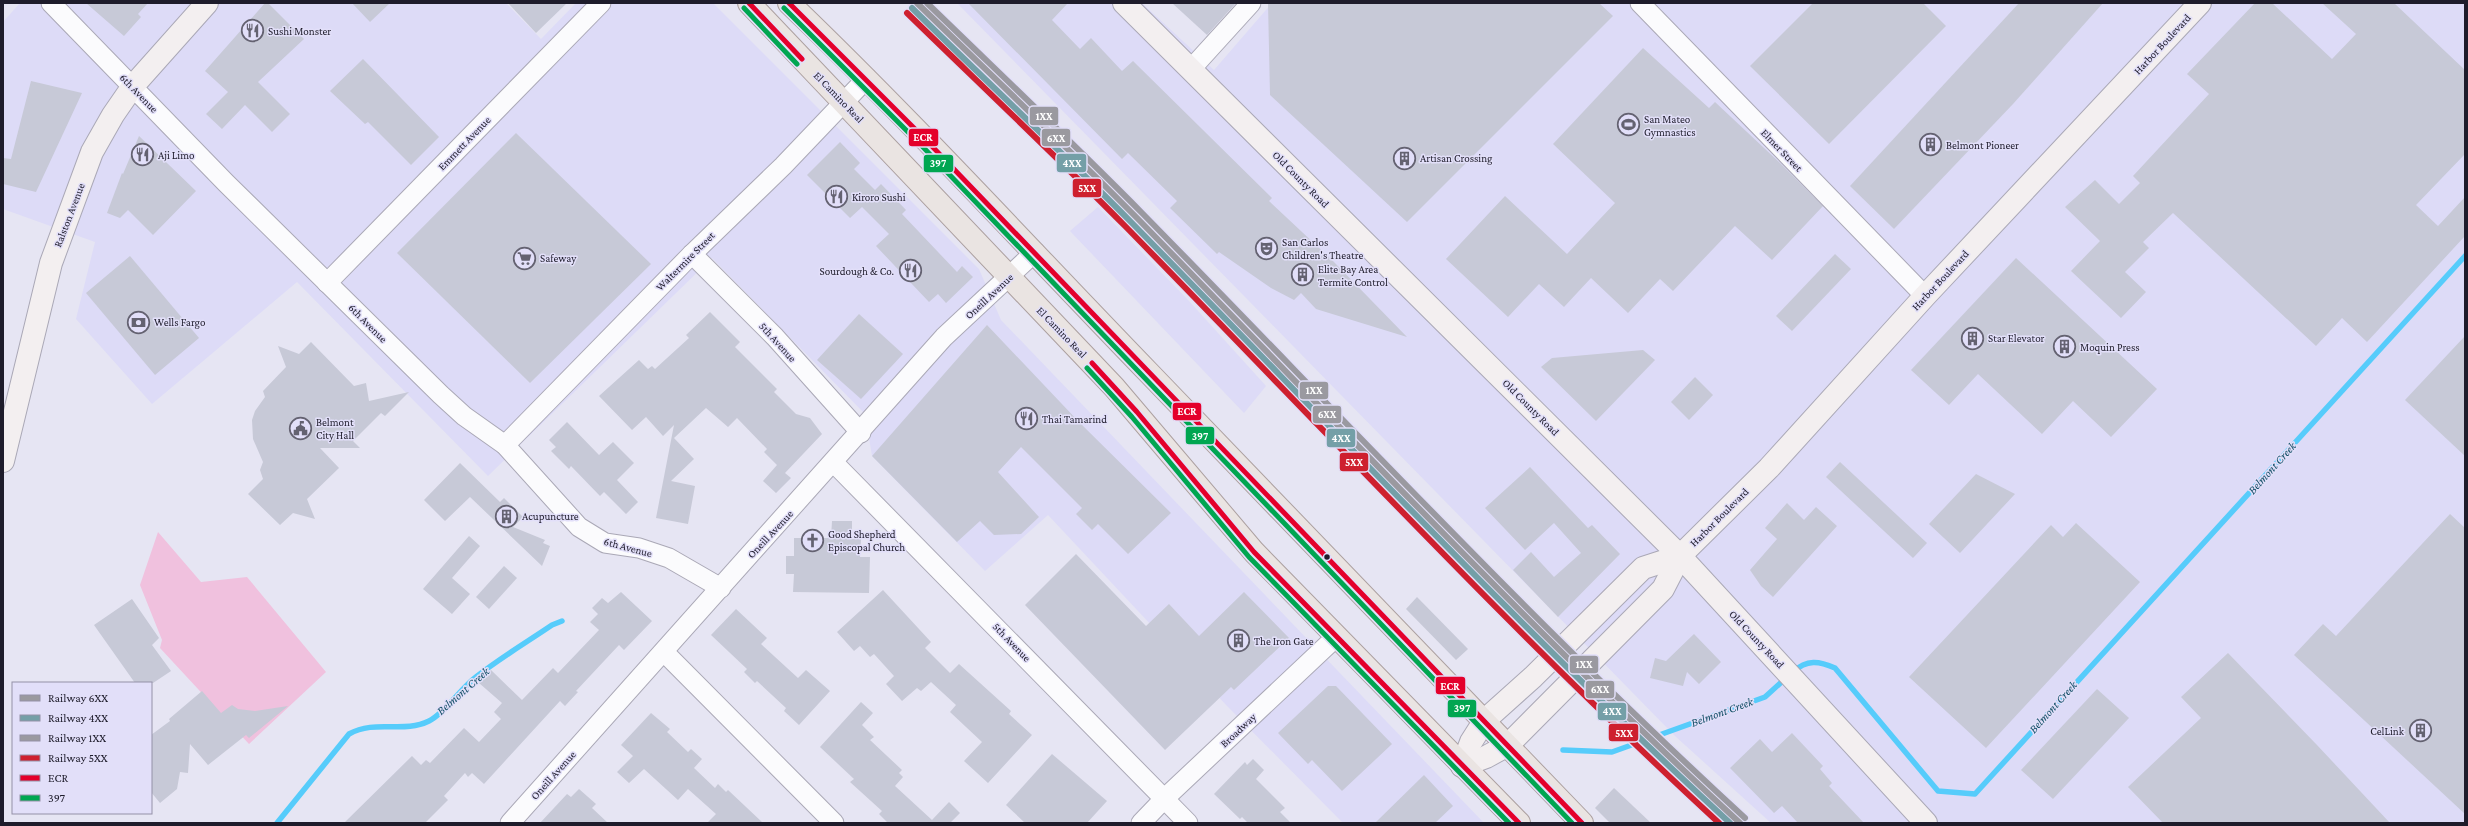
<svg xmlns="http://www.w3.org/2000/svg" width="2468" height="826" viewBox="0 0 2468 826" font-family="'Crimson Pro',serif">
  <style>
    .built { fill: #dddbf7 }
    .green { fill: #f0c1de }
    .lines { fill: none; stroke-linecap: round; stroke-linejoin: round }
    .stream { stroke: #56ccfb; stroke-width: 5.5 }
    .building { fill: #c7c9d7 }
    .minor-casing { stroke: #aaa8b6; stroke-width: 21 }
    .secondary-casing { stroke: #aaa8b6; stroke-width: 24 }
    .primary-casing { stroke: #aca0a0; stroke-width: 24 }
    .minor { stroke: #fbfbfd; stroke-width: 19 }
    .secondary { stroke: #f3eff0; stroke-width: 22 }
    .primary { stroke: #eae4e2; stroke-width: 22 }
    .bus-1-casing { stroke: #e2dff9; stroke-width: 8 }
    .bus-2-casing { stroke: #e2dff9; stroke-width: 8 }
    .bus-1 { stroke: #e4002b; stroke-width: 5 }
    .bus-2 { stroke: #00a651; stroke-width: 5 }
    .rail-1-casing { stroke: #e2dff9; stroke-width: 9 }
    .rail-2-casing { stroke: #e2dff9; stroke-width: 9 }
    .rail-3-casing { stroke: #e2dff9; stroke-width: 9 }
    .rail-4-casing { stroke: #e2dff9; stroke-width: 9 }
    .rail-1 { stroke: #9a999f; stroke-width: 6 }
    .rail-2 { stroke: #749fa7; stroke-width: 6 }
    .rail-3 { stroke: #9a99a0; stroke-width: 6 }
    .rail-4 { stroke: #ce202f; stroke-width: 6 }
    .bus-dot { fill: #1e1c2b; stroke: #e2dff9; stroke-width: 1.5 }
    .labels { text-anchor: middle; stroke-width: 3; stroke-linejoin: round; paint-order: stroke }
    .poi-label { font-size: 11px; fill: #1e1c2b; stroke: #e2dff9; text-anchor: start }
    .street-label { font-size: 11px; fill: #1e1c2b; stroke: #e2dff9 }
    .water-label { font-size: 12px; font-style: italic; fill: #134f67; stroke: #e2dff9 }
    .line-badge { stroke: #e2dff9; stroke-width: 1.5 }
    .badge-label { font-size: 11px; text-anchor: middle; font-weight: bold; fill: #fff }
  </style>
  <rect width="100%" height="100%" fill="#e6e5f3"/>
  <g class="built">
    <polygon points="20,3 506,3 541,39 576,3 713,3 979,269 1001,320 1484,823 1343,823 1228,707 1048,515 985,571 872,456 865,414 712,258 488,476 297,282 152,404 76,319 95,242 3,209 3,22"/>
    <polygon points="957,3 1142,3 1214,70 1272,3 2465,3 2465,823 1771,823 1675,736"/>
    <polygon points="1098,207 1189,301 1266,386 1244,413 1070,231"/>
  </g>
  <polygon class="green" points="158,532 201,582 247,577 326,672 249,744 160,648 162,640 140,585"/>
  <g class="lines">
    <g class="stream">
      <path d="M1793 672C1807 659 1819 661 1835 668L1938 791 1975 794 2465 256"/>
      <polyline points="1563,750 1612,752 1765,697 1787,677"/>
      <path d="M277 823 349 734C376 719 403 734 429 721 445 713 461 688 476 677 500 658 527 642 552 625L562 621"/>
    </g>
  </g>
  <g class="building">
    <polygon points="86,3 148,3 138,14 141,17 124,36"/>
    <polygon points="265,3 268,3 304,39 258,82 290,114 272,132 245,105 222,129 206,114 228,92 205,71"/>
    <polygon points="352,3 390,3 370,22"/>
    <polygon points="508,3 567,3 536,33"/>
    <polygon points="968,3 1068,3 1052,20 1080,49 1091,38 1122,71 1133,61 1272,198 1269,201 1333,261 1407,337 1316,309 1301,293 1294,300 1271,288 1219,252 1217,254 1170,208 1177,201 1128,153 1122,159"/>
    <polygon points="1172,3 1236,3 1207,35"/>
    <polygon points="1268,3 1599,3 1613,16 1407,222 1270,95"/>
    <polygon points="1813,3 1923,3 1946,26 1829,144 1750,66"/>
    <polygon points="2019,3 2103,3 2013,104 1894,229 1850,186"/>
    <polygon points="2255,3 2272,3 2332,59 2356,34 2322,3 2394,3 2465,70 2465,154 2416,205 2438,226 2465,197 2465,236 2367,342 2342,318 2316,346 2173,213 2143,242 2149,248 2125,272 2146,292 2121,318 2071,271 2100,241 2065,207 2095,180 2119,204 2140,183 2133,176 2209,94 2187,74"/>
    <polygon points="1643,48 1709,108 1715,102 1779,162 1823,206 1772,260 1735,226 1673,291 1660,279 1628,313 1591,278 1564,307 1539,284 1508,317 1446,259 1505,196 1567,254 1615,203 1553,144"/>
    <polygon points="363,59 439,137 411,165 368,122 365,124 330,91"/>
    <polygon points="31,81 82,93 36,192 3,184 3,158 11,159"/>
    <polygon points="516,133 651,264 530,383 397,253"/>
    <polygon points="139,136 196,191 153,235 128,210 120,218 107,213 122,173 123,174"/>
    <polygon points="840,142 860,163 854,169 875,190 881,184 906,210 902,214 957,272 962,266 973,277 946,303 938,294 929,302 876,246 889,234 862,207 850,218 807,175"/>
    <polygon points="1835,254 1851,269 1792,331 1776,316"/>
    <polygon points="130,256 199,338 155,375 86,293"/>
    <polygon points="2016,258 2157,389 2111,437 2073,401 2042,434 1978,374 1949,405 1911,370"/>
    <polygon points="710,312 740,342 735,347 777,389 774,392 796,414 810,418 822,434 785,473 791,478 776,493 763,481 777,465 764,452 767,449 737,418 728,427 706,408 674,438 694,459 671,481 695,486 688,524 656,518 674,425 663,436 646,417 632,430 599,396 639,360 648,369 652,366 655,369 689,338 686,335"/>
    <polygon points="859,314 903,354 861,399 817,360"/>
    <polygon points="987,325 1079,422 1171,513 1128,554 1098,524 1092,530 1076,514 1082,508 1021,447 998,472 1039,517 1021,534 994,535 980,521 957,542 872,456"/>
    <polygon points="2465,336 2465,456 2405,400"/>
    <polygon points="311,342 354,386 366,383 369,401 409,392 385,416 381,413 353,441 360,448 320,448 339,468 307,499 315,519 293,513 280,525 248,494 263,479 260,470 263,462 253,439 252,420 255,411 265,397 263,391 286,367 278,346 299,354"/>
    <polygon points="1643,350 1655,360 1596,421 1541,367 1552,358"/>
    <polygon points="1695,377 1713,395 1689,420 1671,402"/>
    <polygon points="567,422 599,455 613,442 634,463 617,480 638,502 626,514 604,492 600,496 571,466 569,469 551,451 556,447 549,440"/>
    <polygon points="1840,462 1927,543 1913,558 1826,477"/>
    <polygon points="460,463 500,502 504,498 523,517 513,527 545,540 543,543 550,546 542,566 470,497 445,521 424,500"/>
    <polygon points="1530,467 1588,528 1592,525 1620,554 1558,617 1513,570 1531,552 1554,577 1581,553 1554,523 1525,550 1485,508"/>
    <polygon points="1976,474 2015,494 1960,553 1929,524"/>
    <polygon points="1787,503 1804,520 1816,507 1837,526 1773,597 1761,586 1750,570 1777,539 1765,528"/>
    <polygon points="2450,514 2465,528 2465,814 2294,655 2323,624 2336,636"/>
    <polygon points="832,521 852,521 852,539 861,539 860,557 870,557 869,593 793,592 794,574 786,574 786,556 794,556 794,538 831,538"/>
    <polygon points="2076,523 2140,582 1986,748 1909,677 2051,525 2063,537"/>
    <polygon points="469,536 480,546 452,578 470,594 452,614 423,589"/>
    <polygon points="1076,554 1146,626 1169,604 1199,636 1244,592 1289,638 1234,690 1231,687 1165,750 1025,605"/>
    <polygon points="504,566 517,578 489,609 476,597"/>
    <polygon points="883,590 931,642 925,648 950,673 959,664 1011,711 1009,714 1032,735 988,783 964,761 982,742 950,712 956,705 931,682 921,691 917,688 902,701 886,684 894,676 874,654 870,657 860,646 854,651 837,632"/>
    <polygon points="621,592 652,621 624,650 619,645 576,691 578,692 565,706 560,701 484,784 472,773 468,777 465,773 444,796 448,800 425,823 344,823 412,756 421,765 426,760 430,763 464,728 479,742 501,719 494,712 502,703 479,683 491,670 522,700 553,668 558,673 599,630 590,622 598,614 592,608 602,598 608,603"/>
    <polygon points="1417,597 1468,649 1456,660 1406,609"/>
    <polygon points="132,599 159,638 152,645 171,671 153,683 135,683 94,625"/>
    <polygon points="736,609 767,638 761,644 798,678 806,670 830,691 799,725 784,711 786,708 757,681 755,683 744,672 747,669 711,635"/>
    <polygon points="1694,634 1721,662 1699,684 1687,672 1683,686 1650,678 1655,658 1666,661"/>
    <polygon points="2228,653 2317,745 2390,823 2163,823 2128,787 2201,718 2181,697"/>
    <polygon points="1328,686 1336,686 1392,744 1342,791 1312,760 1308,764 1278,733"/>
    <polygon points="2097,689 2129,718 2053,799 2021,770"/>
    <polygon points="202,691 221,713 232,705 238,709 255,711 288,706 249,738 246,735 208,765 190,744 188,773 180,772 177,789 160,803 151,792 151,735 170,721 169,719"/>
    <polygon points="861,702 873,713 862,725 874,737 870,740 902,770 899,773 903,777 895,786 932,820 949,802 960,813 950,823 888,823 879,814 882,811 850,782 854,779 820,747"/>
    <polygon points="651,713 670,729 667,732 688,752 691,749 702,759 694,768 715,788 718,784 726,792 728,790 763,823 707,823 716,814 688,789 678,800 644,769 629,783 617,772 633,756 621,745"/>
    <polygon points="1792,733 1823,766 1820,769 1832,783 1829,786 1864,823 1798,823 1782,806 1774,813 1730,768 1760,739 1772,752"/>
    <polygon points="1052,754 1107,801 1087,823 1025,823 1006,805"/>
    <polygon points="1253,759 1264,770 1256,779 1285,808 1280,812 1291,823 1248,823 1242,817 1240,819 1214,794 1245,762 1247,765"/>
    <polygon points="1424,775 1453,806 1435,823 1375,823"/>
    <polygon points="1614,788 1651,823 1610,823 1595,808"/>
    <polygon points="579,789 596,804 592,808 608,823 540,823 567,794 571,797"/>
  </g>
  <g class="lines">
    <defs>
      <g id="minor">
        <polyline points="51,3 226,183 441,395 464,416 505,445 579,527 605,543 639,548 669,558 721,588"/>
        <polyline points="1640,3 1925,296"/>
        <polyline points="1191,69 1251,3"/>
        <polyline points="692,254 775,337 861,433"/>
        <polyline points="327,283 601,3"/>
        <polyline points="505,445 692,254 783,166 867,78"/>
        <polyline points="834,463 1188,823"/>
        <polyline points="664,652 834,823"/>
        <polyline points="510,823 944,337 1035,252"/>
        <polyline points="1141,823 1165,798 1336,637"/>
      </g>
      <g id="secondary">
        <polyline points="1124,3 1680,556 1926,823"/>
        <polyline points="3,461 51,263 92,152 113,115 133,86 207,3"/>
        <polyline points="1462,766 1486,757 1508,745 1663,589 1680,556 1769,468 1925,296 2200,3"/>
        <polyline points="1462,766 1471,742 1485,720 1533,677 1643,568 1680,556"/>
      </g>
      <g id="primary">
        <polyline points="749,3 1114,387 1254,552 1519,823"/>
        <path d="M789 3C913 122 1029 249 1149 373 1293 523 1437 673 1582 823"/>
      </g>
    </defs>
    <use href="#minor" class="minor-casing"/>
    <use href="#secondary" class="secondary-casing"/>
    <use href="#primary" class="primary-casing"/>
    <use href="#minor" class="minor"/>
    <use href="#secondary" class="secondary"/>
    <use href="#primary" class="primary"/>
    <defs>
      <g id="bus-1">
        <polyline points="749,3 802,59"/>
        <polyline points="789,3 926,140 1582,823"/>
        <polyline points="1092,363 1137,412 1254,552 1519,823"/>
      </g>
      <g id="bus-2">
        <polyline points="744,8 797,64"/>
        <polyline points="784,8 921,145 1572,823"/>
        <polyline points="1087,368 1132,417 1249,557 1509,823"/>
      </g>
    </defs>
    <use href="#bus-1" class="bus-1-casing"/>
    <use href="#bus-2" class="bus-2-casing"/>
    <use href="#bus-1" class="bus-1"/>
    <use href="#bus-2" class="bus-2"/>
    <defs>
      <path id="rail-1" d="M917 3C991 75 1066 146 1138 219 1337 423 1531 630 1740 823"/>
      <path id="rail-2" d="M912 8C985 80 1060 150 1132 223 1330 425 1522 631 1730 823"/>
      <path id="rail-3" d="M927 3C999 73 1072 142 1143 214 1342 417 1535 625 1745 818"/>
      <path id="rail-4" d="M907 13C980 84 1054 154 1126 227 1322 427 1513 633 1719 823"/>
    </defs>
    <use href="#rail-1" class="rail-1-casing"/>
    <use href="#rail-2" class="rail-2-casing"/>
    <use href="#rail-3" class="rail-3-casing"/>
    <use href="#rail-4" class="rail-4-casing"/>
    <use href="#rail-1" class="rail-1"/>
    <use href="#rail-2" class="rail-2"/>
    <use href="#rail-3" class="rail-3"/>
    <use href="#rail-4" class="rail-4"/>
  </g>
  <defs>
    <symbol id="restaurant-ring" viewBox="-11 -11 22 22"><circle r="9.5" fill="#e2dff9" stroke="#646271" stroke-width="1.5"/><path d="M-5-6h1v4h1v-4h1v4h1v-4h1v5L-1.5 .5V6h-2V.5L-5-1ZM5-6V6H3V1.5H1.5Q1.5-4 5-6Z" fill="#646271"/></symbol>
    <symbol id="stadium-ring" viewBox="-11 -11 22 22"><circle r="9.5" fill="#e2dff9" stroke="#646271" stroke-width="1.5"/><path d="M0-5a6.5 5 0 1 0 0 10a6.5 5 0 1 0 0-10ZM-3.5-1.8h7v3.6h-7Z" fill="#646271"/></symbol>
    <symbol id="building-ring" viewBox="-11 -11 22 22"><circle r="9.5" fill="#e2dff9" stroke="#646271" stroke-width="1.5"/><path d="M-4-6H4V6H1V3H-1V6H-4ZM-2.5-4.3h1.7v1.8h-1.7ZM.8-4.3h1.7v1.8H.8ZM-2.5-1h1.7V.8h-1.7ZM.8-1h1.7V.8H.8Z" fill="#646271"/></symbol>
    <symbol id="theatre-ring" viewBox="-11 -11 22 22"><circle r="9.5" fill="#e2dff9" stroke="#646271" stroke-width="1.5"/><path d="M-5-5.5Q0-4 5-5.5V0Q5 5 0 6Q-5 5-5 0ZM-3.3-2.5H-1v1.5H-3.3ZM1-2.5H3.3v1.5H1ZM-2.8 1Q0 5.5 2.8 1Z" fill="#646271"/></symbol>
    <symbol id="supermarket-ring" viewBox="-11 -11 22 22"><circle r="9.5" fill="#e2dff9" stroke="#646271" stroke-width="1.5"/><path d="M-6-5.5h2.5l.6 2H6L4.5 2H-2.5L-4.4-4H-6ZM-1.5 3.2a1.3 1.3 0 1 0 .1 0ZM3 3.2a1.3 1.3 0 1 0 .1 0Z" fill="#646271"/></symbol>
    <symbol id="bank-ring" viewBox="-11 -11 22 22"><circle r="9.5" fill="#e2dff9" stroke="#646271" stroke-width="1.5"/><path d="M-6-4H6V4H-6ZM0-2.3a2.3 2.3 0 1 0 0 4.6a2.3 2.3 0 1 0 0-4.6Z" fill="#646271"/></symbol>
    <symbol id="civic-ring" viewBox="-11 -11 22 22"><circle r="9.5" fill="#e2dff9" stroke="#646271" stroke-width="1.5"/><path d="M-.6-6.5H3V-4.5H.6V-3L4-1V1h2V6H-6V1h2V-1L-.6-3ZM-1.2 2.5V6h2.4V2.5Z" fill="#646271"/></symbol>
    <symbol id="church-ring" viewBox="-11 -11 22 22"><circle r="9.5" fill="#e2dff9" stroke="#646271" stroke-width="1.5"/><path d="M-1.2-6h2.4v3.5h3.3v2.4h-3.3V6h-2.4V-.1h-3.3v-2.4h3.3Z" fill="#646271"/></symbol>
  </defs>
  <g fill-rule="evenodd">
    <use href="#restaurant-ring" x="240" y="18" width="25" height="25"/>
    <use href="#stadium-ring" x="1616" y="112" width="25" height="25"/>
    <use href="#building-ring" x="1918" y="132" width="25" height="25"/>
    <use href="#restaurant-ring" x="130" y="142" width="25" height="25"/>
    <use href="#building-ring" x="1392" y="146" width="25" height="25"/>
    <use href="#restaurant-ring" x="824" y="184" width="25" height="25"/>
    <use href="#theatre-ring" x="1254" y="236" width="25" height="25"/>
    <use href="#supermarket-ring" x="512" y="246" width="25" height="25"/>
    <use href="#restaurant-ring" x="898" y="258" width="25" height="25"/>
    <use href="#building-ring" x="1290" y="262" width="25" height="25"/>
    <use href="#bank-ring" x="126" y="310" width="25" height="25"/>
    <use href="#building-ring" x="1960" y="326" width="25" height="25"/>
    <use href="#building-ring" x="2052" y="334" width="25" height="25"/>
    <use href="#restaurant-ring" x="1014" y="406" width="25" height="25"/>
    <use href="#civic-ring" x="288" y="416" width="25" height="25"/>
    <use href="#building-ring" x="494" y="504" width="25" height="25"/>
    <use href="#church-ring" x="800" y="528" width="25" height="25"/>
    <use href="#building-ring" x="1226" y="628" width="25" height="25"/>
    <use href="#building-ring" x="2408" y="718" width="25" height="25"/>
  </g>
  <circle class="bus-dot" cx="1327" cy="557" r="3.5"/>
  <g class="labels">
    <g class="poi-label">
      <text x="268" y="35">Sushi Monster</text>
      <text x="1644" y="123">San Mateo<tspan x="1644" dy="13">Gymnastics</tspan></text>
      <text x="1946" y="149">Belmont Pioneer</text>
      <text x="158" y="159">Aji Limo</text>
      <text x="1420" y="162">Artisan Crossing</text>
      <text x="852" y="201">Kiroro Sushi</text>
      <text x="1282" y="246">San Carlos<tspan x="1282" dy="13">Children's Theatre</tspan></text>
      <text x="540" y="262">Safeway</text>
      <text x="1318" y="273">Elite Bay Area<tspan x="1318" dy="13">Termite Control</tspan></text>
      <text x="894" y="275" text-anchor="end">Sourdough &amp; Co.</text>
      <text x="154" y="326">Wells Fargo</text>
      <text x="1988" y="342">Star Elevator</text>
      <text x="2080" y="351">Moquin Press</text>
      <text x="1042" y="423">Thai Tamarind</text>
      <text x="316" y="426">Belmont<tspan x="316" dy="13">City Hall</tspan></text>
      <text x="522" y="520">Acupuncture</text>
      <text x="828" y="538">Good Shepherd<tspan x="828" dy="13">Episcopal Church</tspan></text>
      <text x="1254" y="645">The Iron Gate</text>
      <text x="2404" y="735" text-anchor="end">CelLink</text>
    </g>
    <g class="street-label">
      <text transform="translate(2162 44) rotate(-47)" y="4">Harbor Boulevard</text>
      <text transform="translate(139 93) rotate(46)" y="4">6th Avenue</text>
      <text transform="translate(839 97) rotate(46)" y="4">El Camino Real</text>
      <text transform="translate(464 143) rotate(-46)" y="4">Emmett Avenue</text>
      <text transform="translate(1782 150) rotate(46)" y="4">Elmer Street</text>
      <text transform="translate(1301 179) rotate(45)" y="4">Old County Road</text>
      <text transform="translate(69 215) rotate(-69)" y="4">Ralston Avenue</text>
      <text transform="translate(685 261) rotate(-45)" y="4">Waltermire Street</text>
      <text transform="translate(1940 280) rotate(-47)" y="4">Harbor Boulevard</text>
      <text transform="translate(989 296) rotate(-43)" y="4">Oneill Avenue</text>
      <text transform="translate(368 323) rotate(45)" y="4">6th Avenue</text>
      <text transform="translate(1062 332) rotate(46)" y="4">El Camino Real</text>
      <text transform="translate(778 342) rotate(48)" y="4">5th Avenue</text>
      <text transform="translate(1531 407) rotate(45)" y="4">Old County Road</text>
      <text transform="translate(1719 517) rotate(-45)" y="4">Harbor Boulevard</text>
      <text transform="translate(770 534) rotate(-47)" y="4">Oneill Avenue</text>
      <text transform="translate(628 547) rotate(15)" y="4">6th Avenue</text>
      <text transform="translate(1757 639) rotate(47)" y="4">Old County Road</text>
      <text transform="translate(1012 642) rotate(46)" y="4">5th Avenue</text>
      <text transform="translate(1238 730) rotate(-43)" y="4">Broadway</text>
      <text transform="translate(553 775) rotate(-48)" y="4">Oneill Avenue</text>
    </g>
    <g class="water-label">
      <text transform="translate(2272 468) rotate(-48)" y="4">Belmont Creek</text>
      <text transform="translate(463 691) rotate(-41)" y="4">Belmont Creek</text>
      <text transform="translate(2053 707) rotate(-48)" y="4">Belmont Creek</text>
      <text transform="translate(1722 712) rotate(-20)" y="4">Belmont Creek</text>
    </g>
  </g>
  <g class="line-badge">
    <rect x="1029" y="106" width="30" height="20" rx="4" fill="#9a99a0"/>
    <rect x="908" y="128" width="31" height="19" rx="4" fill="#e4002b"/>
    <rect x="1041" y="128" width="30" height="19" rx="4" fill="#9a999f"/>
    <rect x="1056" y="153" width="31" height="20" rx="4" fill="#749fa7"/>
    <rect x="923" y="154" width="31" height="19" rx="4" fill="#00a651"/>
    <rect x="1072" y="178" width="30" height="20" rx="4" fill="#ce202f"/>
    <rect x="1299" y="381" width="30" height="19" rx="4" fill="#9a99a0"/>
    <rect x="1172" y="402" width="30" height="19" rx="4" fill="#e4002b"/>
    <rect x="1312" y="405" width="30" height="19" rx="4" fill="#9a999f"/>
    <rect x="1185" y="426" width="30" height="19" rx="4" fill="#00a651"/>
    <rect x="1326" y="428" width="30" height="20" rx="4" fill="#749fa7"/>
    <rect x="1339" y="452" width="30" height="20" rx="4" fill="#ce202f"/>
    <rect x="1569" y="655" width="30" height="19" rx="4" fill="#9a99a0"/>
    <rect x="1435" y="676" width="31" height="19" rx="4" fill="#e4002b"/>
    <rect x="1585" y="680" width="30" height="19" rx="4" fill="#9a999f"/>
    <rect x="1447" y="699" width="30" height="19" rx="4" fill="#00a651"/>
    <rect x="1597" y="702" width="30" height="19" rx="4" fill="#749fa7"/>
    <rect x="1608" y="723" width="31" height="19" rx="4" fill="#ce202f"/>
  </g>
  <g class="badge-label">
    <text x="1044" y="120">1XX</text>
    <text x="923" y="141">ECR</text>
    <text x="1056" y="142">6XX</text>
    <text x="1072" y="167">4XX</text>
    <text x="938" y="167">397</text>
    <text x="1087" y="192">5XX</text>
    <text x="1314" y="394">1XX</text>
    <text x="1187" y="415">ECR</text>
    <text x="1327" y="418">6XX</text>
    <text x="1200" y="440">397</text>
    <text x="1341" y="442">4XX</text>
    <text x="1354" y="466">5XX</text>
    <text x="1584" y="668">1XX</text>
    <text x="1450" y="690">ECR</text>
    <text x="1600" y="693">6XX</text>
    <text x="1462" y="712">397</text>
    <text x="1612" y="715">4XX</text>
    <text x="1624" y="737">5XX</text>
  </g>
  <rect width="2468" height="826" fill="none" stroke="#1e1c2b" stroke-width="8"/>
  <rect x="12" y="682" width="140" height="132" fill="#e2dff9" stroke="#9491a7"/>
  <rect x="20" y="695" width="20" height="6" fill="#9a999f" stroke="#9491a7"/>
  <text x="48" y="702" font-size="12" fill="#1e1c2b">Railway 6XX</text>
  <rect x="20" y="715" width="20" height="6" fill="#749fa7" stroke="#9491a7"/>
  <text x="48" y="722" font-size="12" fill="#1e1c2b">Railway 4XX</text>
  <rect x="20" y="735" width="20" height="6" fill="#9a99a0" stroke="#9491a7"/>
  <text x="48" y="742" font-size="12" fill="#1e1c2b">Railway 1XX</text>
  <rect x="20" y="755" width="20" height="6" fill="#ce202f" stroke="#9491a7"/>
  <text x="48" y="762" font-size="12" fill="#1e1c2b">Railway 5XX</text>
  <rect x="20" y="775" width="20" height="6" fill="#e4002b" stroke="#9491a7"/>
  <text x="48" y="782" font-size="12" fill="#1e1c2b">ECR</text>
  <rect x="20" y="795" width="20" height="6" fill="#00a651" stroke="#9491a7"/>
  <text x="48" y="802" font-size="12" fill="#1e1c2b">397</text>
</svg>
